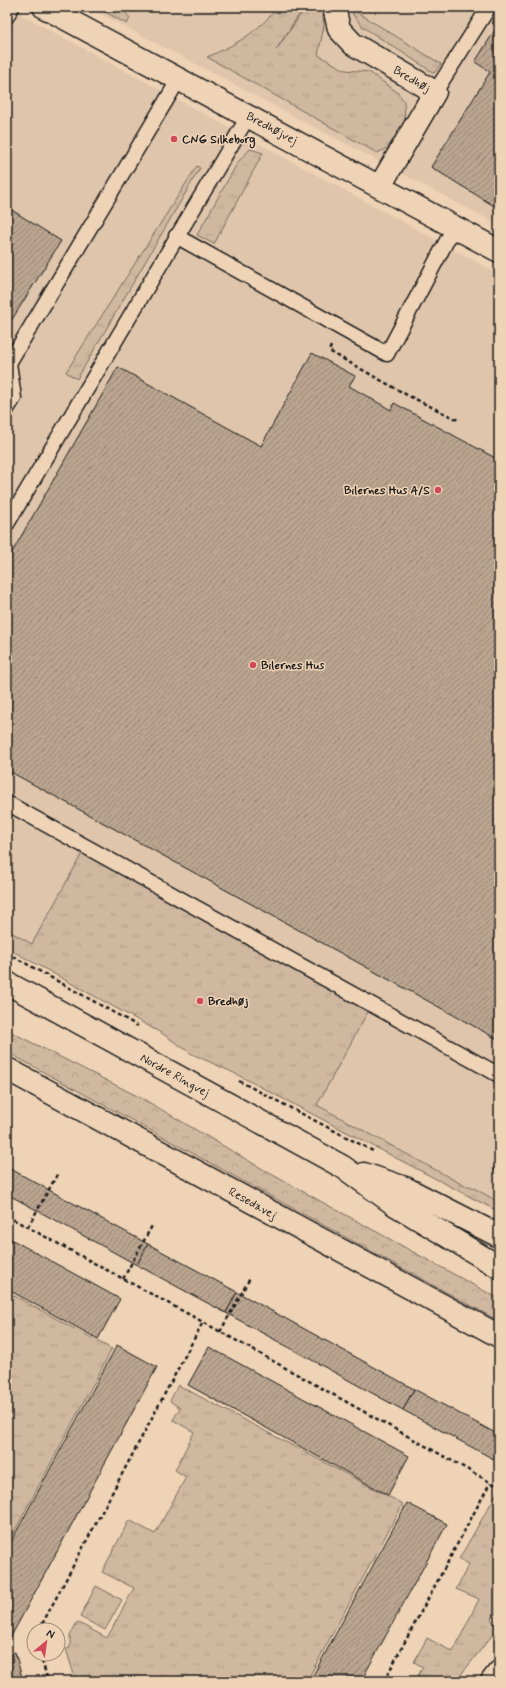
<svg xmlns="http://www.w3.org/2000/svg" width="506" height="1688" viewBox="0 0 506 1688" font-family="Mynerve,sans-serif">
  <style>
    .built { fill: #dfc5ab }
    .grass { fill: url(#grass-tufts); stroke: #766a5e }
    .forest { fill: url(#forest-crowns); stroke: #766a5e }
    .building { fill: url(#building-hatch); stroke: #1c1c1c }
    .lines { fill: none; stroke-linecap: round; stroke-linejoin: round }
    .service-casing { stroke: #1c1c1c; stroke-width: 17 }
    .minor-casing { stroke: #1c1c1c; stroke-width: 25 }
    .tertiary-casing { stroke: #1c1c1c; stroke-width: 25 }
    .secondary-casing { stroke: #1c1c1c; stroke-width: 25 }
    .path { stroke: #1c1c1c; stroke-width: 2.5; stroke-dasharray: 4 3; stroke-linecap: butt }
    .service { stroke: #efd3b6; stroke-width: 14 }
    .minor { stroke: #efd3b6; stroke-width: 22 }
    .tertiary { stroke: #efd3b6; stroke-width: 22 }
    .secondary { stroke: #efd3b6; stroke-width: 22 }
    .poi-dot { fill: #d1495b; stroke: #efd3b6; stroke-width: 1.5 }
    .labels { text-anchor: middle; stroke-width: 3; stroke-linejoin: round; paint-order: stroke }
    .street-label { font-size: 12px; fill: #1c1c1c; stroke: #efd3b6 }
    .poi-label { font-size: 12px; font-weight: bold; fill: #1c1c1c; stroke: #efd3b6; text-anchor: start }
  </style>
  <defs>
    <pattern id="grass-tufts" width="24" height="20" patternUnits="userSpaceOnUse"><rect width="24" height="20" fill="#d0b8a0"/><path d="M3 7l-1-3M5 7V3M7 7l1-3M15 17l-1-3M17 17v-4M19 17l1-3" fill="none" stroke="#b29e89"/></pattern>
    <pattern id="forest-crowns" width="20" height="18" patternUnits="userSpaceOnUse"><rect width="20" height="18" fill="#d0b8a0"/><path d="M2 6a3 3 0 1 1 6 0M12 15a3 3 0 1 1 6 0" fill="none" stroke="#b29e89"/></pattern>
    <pattern id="building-hatch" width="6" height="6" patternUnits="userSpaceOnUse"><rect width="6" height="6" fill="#bba590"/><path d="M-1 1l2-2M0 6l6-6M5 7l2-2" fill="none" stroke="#978675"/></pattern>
  </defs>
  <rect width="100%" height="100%" fill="#efd3b6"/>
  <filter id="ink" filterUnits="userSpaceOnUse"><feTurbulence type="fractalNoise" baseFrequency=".025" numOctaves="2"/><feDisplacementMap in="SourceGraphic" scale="8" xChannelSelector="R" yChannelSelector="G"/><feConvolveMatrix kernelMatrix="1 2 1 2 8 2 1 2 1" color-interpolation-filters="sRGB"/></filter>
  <g filter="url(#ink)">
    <g class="built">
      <polygon points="7,7 499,274 499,1211 7,945"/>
      <polygon points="88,7 499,7 499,225"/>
    </g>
    <g class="grass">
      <path d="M96 7C110 7 121 5 130 18L127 24Z"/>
      <path d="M277 7H304L276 50 306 7H322L324 26 318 55 345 70 369 72 397 92 404 101 405 121 388 148 377 153 207 57C235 45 259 32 277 7Z"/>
      <polygon points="352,7 357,7 355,11 441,64 434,73 363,27 353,15"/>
      <polygon points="250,149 263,153 214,244 197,235 238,162"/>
      <polygon points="197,166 200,168 77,379 66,372"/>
      <polygon points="83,852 370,1008 317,1105 465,1186 470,1186 499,1202 499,1212 232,1072 192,1054 163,1034 7,948 7,930 32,944"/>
      <polygon points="7,1292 112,1349 7,1545"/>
      <polygon points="178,1385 403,1504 307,1681 76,1681 66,1649 70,1648 70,1636 77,1622 107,1638 134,1588 102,1572 129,1520 155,1534 186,1477 175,1470 194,1432 173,1420 180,1408 170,1401"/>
      <polygon points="498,1491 499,1610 491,1619 498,1628 456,1681 420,1681 416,1679 423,1667 414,1662 427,1638 453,1652 479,1599 456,1589 469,1564 459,1559"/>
      <polygon points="96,1586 122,1600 105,1630 80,1617"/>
    </g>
    <polygon class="forest" points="7,1030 145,1100 271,1174 499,1299 499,1321 7,1052"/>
    <g class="building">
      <polygon points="499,11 499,209 431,167 490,72 475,62 497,27 492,23"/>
      <polygon points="7,207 61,241 11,321 7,318"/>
      <polygon points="312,353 355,376 349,386 391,410 394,403 499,460 499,1040 7,770 7,561 118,367 261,446"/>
      <polygon points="499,1158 499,1173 493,1169"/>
      <polygon points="7,1167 148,1244 137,1265 7,1194"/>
      <polygon points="7,1237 120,1299 98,1339 7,1289"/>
      <polygon points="148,1244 237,1292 226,1313 137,1265"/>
      <polygon points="237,1292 414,1389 403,1410 226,1313"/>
      <polygon points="117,1345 157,1367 8,1642 7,1549"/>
      <polygon points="209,1347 409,1456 388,1495 188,1385"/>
      <polygon points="414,1389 499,1435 499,1462 403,1410"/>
      <polygon points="407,1503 447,1524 361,1681 310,1681"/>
      <polygon points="15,1652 23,1681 7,1681 7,1655"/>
    </g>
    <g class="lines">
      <defs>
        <g id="service">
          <polyline points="7,16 12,7"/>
          <polyline points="435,92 489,7"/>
          <polyline points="176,236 387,354 454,227"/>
          <polyline points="7,362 9,363 179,79"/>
          <polyline points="7,409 14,398 9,363"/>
          <polyline points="7,524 249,115"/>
          <polyline points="7,803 499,1075"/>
        </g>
        <g id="minor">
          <polyline points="334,7 339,29 353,44 435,92 380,186"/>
          <polyline points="7,1069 499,1336"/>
        </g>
        <g id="tertiary">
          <polyline points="44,7 499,251"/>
          <polyline points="492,1681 499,1672"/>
        </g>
        <g id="secondary">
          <polyline points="7,983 343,1167 394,1204 499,1267"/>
          <polyline points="364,1174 405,1188 499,1236"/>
        </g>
      </defs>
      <use href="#service" class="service-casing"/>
      <use href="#minor" class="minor-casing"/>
      <use href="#tertiary" class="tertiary-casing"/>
      <use href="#secondary" class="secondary-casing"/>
      <g class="path">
        <polyline points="331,346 329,351 407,395 458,420"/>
        <polyline points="7,953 138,1026"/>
        <polyline points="239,1081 373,1151"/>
        <polyline points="7,1216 203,1322 499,1487"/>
        <polyline points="28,1227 58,1173"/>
        <polyline points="123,1279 153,1224"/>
        <polyline points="220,1332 250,1278"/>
        <polyline points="39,1630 203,1322"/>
        <polyline points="40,1654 48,1681"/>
        <polyline points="384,1681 490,1483"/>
      </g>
      <use href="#service" class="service"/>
      <use href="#minor" class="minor"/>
      <use href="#tertiary" class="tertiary"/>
      <use href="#secondary" class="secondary"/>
    </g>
  </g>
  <g class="poi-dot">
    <circle cx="174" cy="139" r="4"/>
    <circle cx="438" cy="490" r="4"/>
    <circle cx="253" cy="665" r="4"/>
    <circle cx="200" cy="1001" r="4"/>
  </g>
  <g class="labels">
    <g class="street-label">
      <text transform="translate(412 79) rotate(30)" y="4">Bredhøj</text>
      <text transform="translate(272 128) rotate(28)" y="4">Bredhøjvej</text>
      <text transform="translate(175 1075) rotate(29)" y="4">Nordre Ringvej</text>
      <text transform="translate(253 1203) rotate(29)" y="4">Resedavej</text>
    </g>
    <g class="poi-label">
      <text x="182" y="143">CNG Silkeborg</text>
      <text x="430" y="494" text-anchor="end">Bilernes Hus A/S</text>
      <text x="261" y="669">Bilernes Hus</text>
      <text x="208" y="1005">Bredhøj</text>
    </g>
  </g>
  <rect width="506" height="1688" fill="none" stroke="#efd3b6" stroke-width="24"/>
  <rect x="12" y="12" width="482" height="1664" fill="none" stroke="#1c1c1c" stroke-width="1.5" filter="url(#ink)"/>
  <g transform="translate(46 1642) rotate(29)"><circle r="19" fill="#efd3b6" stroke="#9b8a78"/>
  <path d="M0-3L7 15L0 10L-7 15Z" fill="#d1495b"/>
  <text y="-6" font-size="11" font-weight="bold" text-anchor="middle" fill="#1c1c1c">N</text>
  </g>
</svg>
